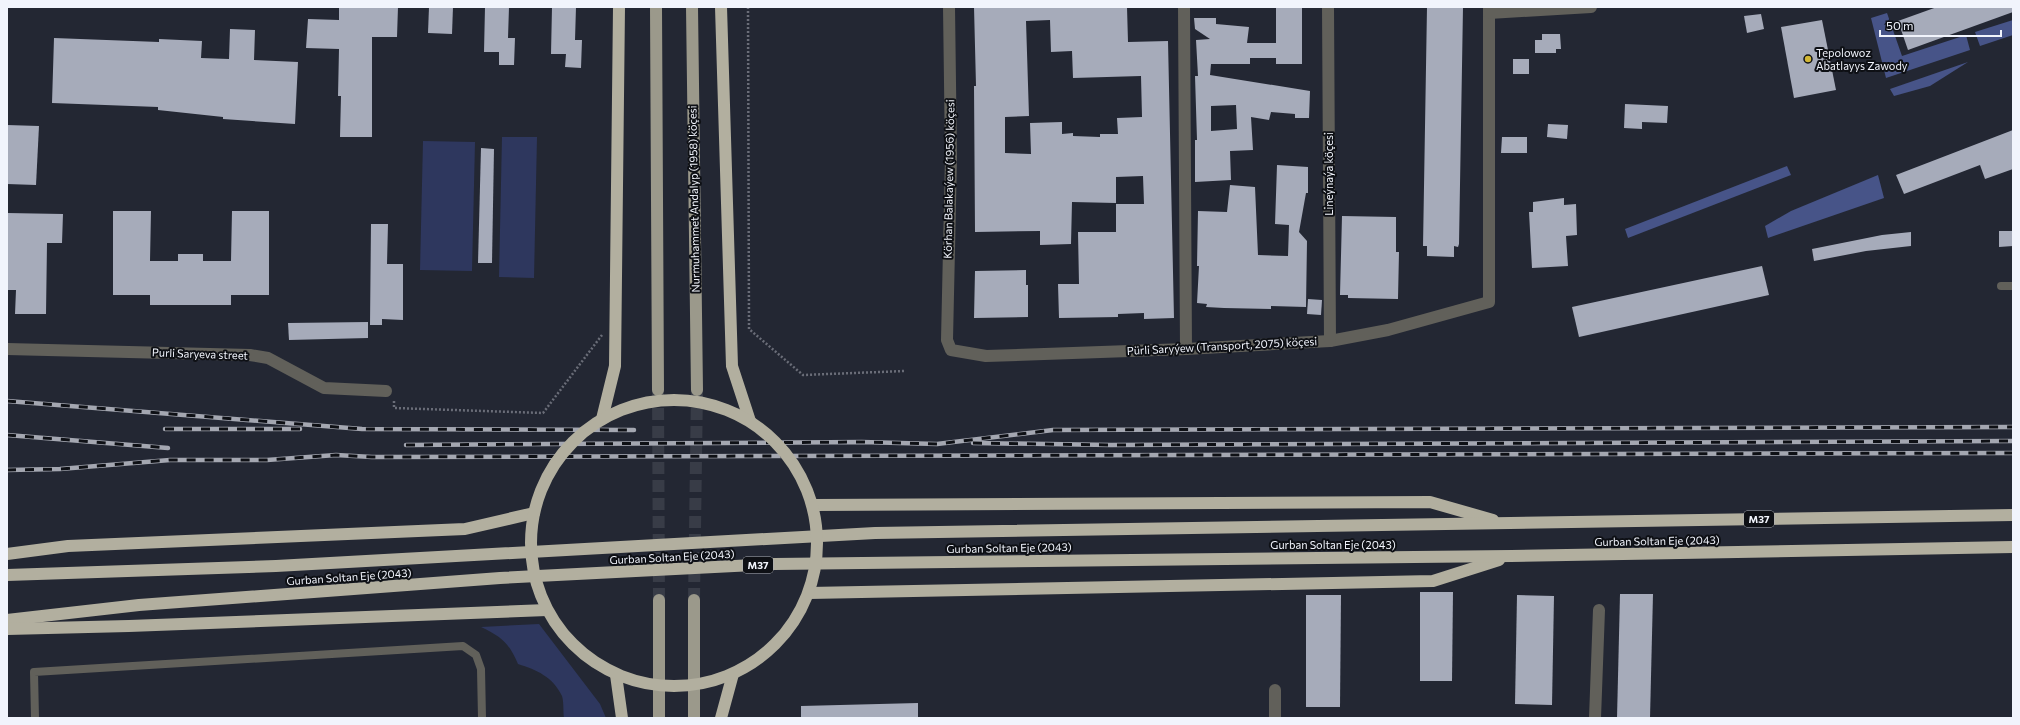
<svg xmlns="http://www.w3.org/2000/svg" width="2020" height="725" viewBox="0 0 2020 725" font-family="Commissioner,sans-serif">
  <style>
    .green { fill: #2e375e }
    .forest { fill: #475488 }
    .building { fill: #a6abba; fill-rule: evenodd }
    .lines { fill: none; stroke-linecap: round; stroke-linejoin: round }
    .primary-tunnel { stroke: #383c47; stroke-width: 12; stroke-dasharray: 12 6; stroke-linecap: butt }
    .path { stroke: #6a6d78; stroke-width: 2.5; stroke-dasharray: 2 2; stroke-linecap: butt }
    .lane { stroke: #61605a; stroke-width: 8 }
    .street { stroke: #61605a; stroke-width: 12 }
    .primary { stroke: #9b998b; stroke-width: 12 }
    .highway { stroke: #b2af9f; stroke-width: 12 }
    .rail-casing { stroke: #a4a7b1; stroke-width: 4.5 }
    .rail { stroke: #0e1015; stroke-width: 3; stroke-dasharray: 9; stroke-linecap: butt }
    .highway-bridge { stroke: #b2af9f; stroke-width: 12 }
    .poi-dot { fill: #d2b736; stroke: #0e1015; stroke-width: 1.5 }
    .labels { text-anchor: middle; stroke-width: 4; stroke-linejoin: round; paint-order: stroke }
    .shield { fill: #0e1015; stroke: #adb0b7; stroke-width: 1 }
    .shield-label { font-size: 10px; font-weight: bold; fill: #f1f4fc }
    .poi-label { font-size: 11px; fill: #f1f4fc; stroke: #0e1015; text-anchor: start }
    .street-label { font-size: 11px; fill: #f1f4fc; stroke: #0e1015 }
  </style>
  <rect width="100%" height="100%" fill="#232733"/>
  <g class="green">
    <polygon points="502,137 537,137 534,278 499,277"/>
    <polygon points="423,141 475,142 472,271 420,270"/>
    <path d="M539 624 600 704 606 718H564C563 712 564 702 562 696 553 677 537 670 518 664 509 643 502 637 481 627Z"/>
  </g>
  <g class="forest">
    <polygon points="1887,13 1902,56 1966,35 1970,50 1886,78 1871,18"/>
    <polygon points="2013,20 2013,35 1980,46 1975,32"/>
    <polygon points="1968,62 1930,86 1894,96 1890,89"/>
    <polygon points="1787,166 1791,175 1628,238 1625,229"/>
    <polygon points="1878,175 1884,198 1768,238 1765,226 1791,211"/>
  </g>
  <g class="building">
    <polygon points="339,7 398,7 397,37 372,37 372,137 340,137 341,96 338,96 339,49 306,48 308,19 339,20"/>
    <polygon points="429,7 453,7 452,34 428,33"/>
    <polygon points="485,7 509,7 508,38 515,38 514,65 499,65 499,52 484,52"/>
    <polygon points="552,7 576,7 575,40 582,40 581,68 565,67 566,54 551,54"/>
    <path d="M974 7H1127L1128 42 1168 41 1174 318 1144 319V313L1118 314V317L1059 318 1058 284H1079L1078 232H1116V204H1144L1143 176 1116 177V203L1072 202 1071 244 1040 245V231L975 232 974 86H976ZM1050 20 1051 52 1072 51 1073 78 1141 76 1142 117 1117 118 1118 134H1100V137L1073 136V133L1062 134V122L1030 123 1031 154 1005 153V117L1029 116 1026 21Z"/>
    <path d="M1276 7H1302V64H1276V58H1250V64H1211L1210 75 1310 91 1309 118H1295V114L1271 112 1269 120 1251 117 1253 150 1230 151 1231 180 1195 182V140H1197L1195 76H1198L1196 40 1210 39 1195 29 1194 18H1216V24L1249 27 1247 43H1276ZM1236 105 1237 129 1211 131V106Z"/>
    <polygon points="1427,7 1463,7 1459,244 1458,247 1454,246 1454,257 1427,256 1427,246 1423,246"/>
    <polygon points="1937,7 2013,7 2013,12 1908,50 1898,21"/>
    <polygon points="1761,14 1764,29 1747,33 1744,16"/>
    <polygon points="1822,20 1836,90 1794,98 1781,27"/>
    <polygon points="230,29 255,30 254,60 298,62 295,124 223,119 223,117 158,110 158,107 52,103 54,38 159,42 159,39 202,41 201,58 229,59"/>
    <polygon points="1542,34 1560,34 1561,49 1556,49 1556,53 1535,53 1535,40 1542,40"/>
    <rect x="1513" y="59" width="16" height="15"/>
    <polygon points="1625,104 1668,106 1667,123 1642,122 1642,129 1624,128"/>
    <polygon points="1548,124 1568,125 1567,139 1547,137"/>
    <polygon points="7,125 39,126 36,185 7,184"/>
    <polygon points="2013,130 2013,169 1985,179 1980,165 1904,194 1896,175"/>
    <polygon points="1502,137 1527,137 1527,153 1501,153"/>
    <polygon points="481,148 494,149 492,263 478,263"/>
    <polygon points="1277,165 1308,167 1308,193 1306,193 1299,232 1307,241 1306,307 1271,306 1271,309 1224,308 1206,307 1207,304 1197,303 1199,266 1197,266 1198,211 1227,212 1230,185 1255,187 1258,255 1288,256 1289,225 1275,224"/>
    <polygon points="1564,198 1564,205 1576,204 1577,235 1566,236 1568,266 1532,268 1529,212 1533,212 1533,202"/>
    <polygon points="113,211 151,211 150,261 178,261 178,254 203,254 203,261 231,261 232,211 269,211 269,295 231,295 231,305 150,305 150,295 113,295"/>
    <polygon points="7,213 63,214 62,243 47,243 46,314 15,314 16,290 7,290"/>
    <polygon points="1342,216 1396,217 1396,252 1399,252 1398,299 1348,298 1348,295 1340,295"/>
    <polygon points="371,224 388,224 387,264 403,264 403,320 382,319 382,325 370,325"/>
    <polygon points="1999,231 2013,231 2013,246 1999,247"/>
    <polygon points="1911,232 1911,246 1866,251 1814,261 1812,249 1882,235"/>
    <polygon points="1762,266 1769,295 1579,337 1572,307"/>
    <polygon points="1026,270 1026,285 1028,285 1028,317 974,318 975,271"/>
    <polygon points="1308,299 1322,300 1321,315 1307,314"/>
    <polygon points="368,322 368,338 289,340 288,323"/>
    <polygon points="1420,592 1453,592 1452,681 1420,681"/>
    <polygon points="1620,594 1653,594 1650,718 1617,718"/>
    <polygon points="1306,595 1341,595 1340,707 1306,707"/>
    <polygon points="1517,595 1554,596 1552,705 1515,704"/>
    <polygon points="918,703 918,718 801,718 801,706"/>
  </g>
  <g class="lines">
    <g class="primary-tunnel">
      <polyline points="658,390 659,600"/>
      <polyline points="694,600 697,390"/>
    </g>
    <g class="path">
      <polyline points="748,7 749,329 803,375 905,371"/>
      <polyline points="394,401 394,408 543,413 602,335"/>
    </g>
    <g class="lane">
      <polyline points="2001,286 2013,286"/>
      <polyline points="35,718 34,672 463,646 476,655 481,669 482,718"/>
    </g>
    <g class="street">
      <polyline points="949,7 951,158 947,340 951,350 986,356 1186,349 1330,341 1388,330 1489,302 1489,7"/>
      <polyline points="1184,7 1186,349"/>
      <polyline points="1328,7 1330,341"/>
      <polyline points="1489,13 1591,7"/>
      <polyline points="7,349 250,355 268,358 324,388 386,391"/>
      <polyline points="1275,718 1275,690"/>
      <polyline points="1595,718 1599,610"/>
    </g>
    <g class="primary">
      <polyline points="656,7 658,390"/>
      <polyline points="692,7 697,390"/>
      <polyline points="694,600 694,718"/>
      <polyline points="659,718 659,600"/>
    </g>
    <g class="highway">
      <polyline points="721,7 732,366 750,421"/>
      <polyline points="602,419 615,366 619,7"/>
      <polyline points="814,505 1430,502 1493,520"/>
      <polyline points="7,554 68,546 465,529 534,513"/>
      <polyline points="7,575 276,566 875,533 2013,515"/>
      <polyline points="809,593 1433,581 1499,560"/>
      <polyline points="7,620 139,605 500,578 774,564 1511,556 2013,547"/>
      <polyline points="7,629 129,626 547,610"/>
      <polyline points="616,675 622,718"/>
      <polyline points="721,718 733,674"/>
    </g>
    <defs>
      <g id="rail">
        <polyline points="7,401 362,429 634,430"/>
        <polyline points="165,429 300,429"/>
        <polyline points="7,435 168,448"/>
        <polyline points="973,443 1111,445 2013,441"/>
        <polyline points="406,445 862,442 937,444 1053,430 2013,427"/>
        <polyline points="7,470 60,469 170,460 267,460 336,455 372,457 2013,453"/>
      </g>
    </defs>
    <use href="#rail" class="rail-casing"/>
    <use href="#rail" class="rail"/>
    <circle class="highway-bridge" cx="674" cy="543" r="143"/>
  </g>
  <circle class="poi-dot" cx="1808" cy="59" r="4"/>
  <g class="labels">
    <g class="shield">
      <rect x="1744" y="511" width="30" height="16" rx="3"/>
      <rect x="743" y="557" width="30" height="16" rx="3"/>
    </g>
    <g class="shield-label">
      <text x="1759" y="523">M37</text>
      <text x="758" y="569">M37</text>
    </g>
    <g class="poi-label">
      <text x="1816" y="57">Tepolowoz<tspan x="1816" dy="13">Abatlayys Zawody</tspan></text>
    </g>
    <g class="street-label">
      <text transform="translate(1329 174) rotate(-90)" y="4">Lineýnaýa köçesi</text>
      <text transform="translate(949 179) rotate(-89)" y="4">Körhan Balakaýew (1956) köçesi</text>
      <text transform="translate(694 199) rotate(-91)" y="4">Nurmuhammet Andalyp (1958) köçesi</text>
      <text transform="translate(1222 346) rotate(-3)" y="4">Pürli Saryýew (Transport, 2075) köçesi</text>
      <text transform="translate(200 354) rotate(2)" y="4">Purli Saryeva street</text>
      <text transform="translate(1657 541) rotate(-1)" y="4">Gurban Soltan Eje (2043)</text>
      <text x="1333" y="549">Gurban Soltan Eje (2043)</text>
      <text transform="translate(1009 548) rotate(-1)" y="4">Gurban Soltan Eje (2043)</text>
      <text transform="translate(672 557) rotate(-3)" y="4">Gurban Soltan Eje (2043)</text>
      <text transform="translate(349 577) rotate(-4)" y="4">Gurban Soltan Eje (2043)</text>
    </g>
  </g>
  <rect width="2020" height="725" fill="none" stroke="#f1f4fc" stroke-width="16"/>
  <path d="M1880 30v6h121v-6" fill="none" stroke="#f1f4fc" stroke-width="2"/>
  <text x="1886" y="30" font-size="12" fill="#f1f4fc" stroke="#0e1015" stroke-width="3" paint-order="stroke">50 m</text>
</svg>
